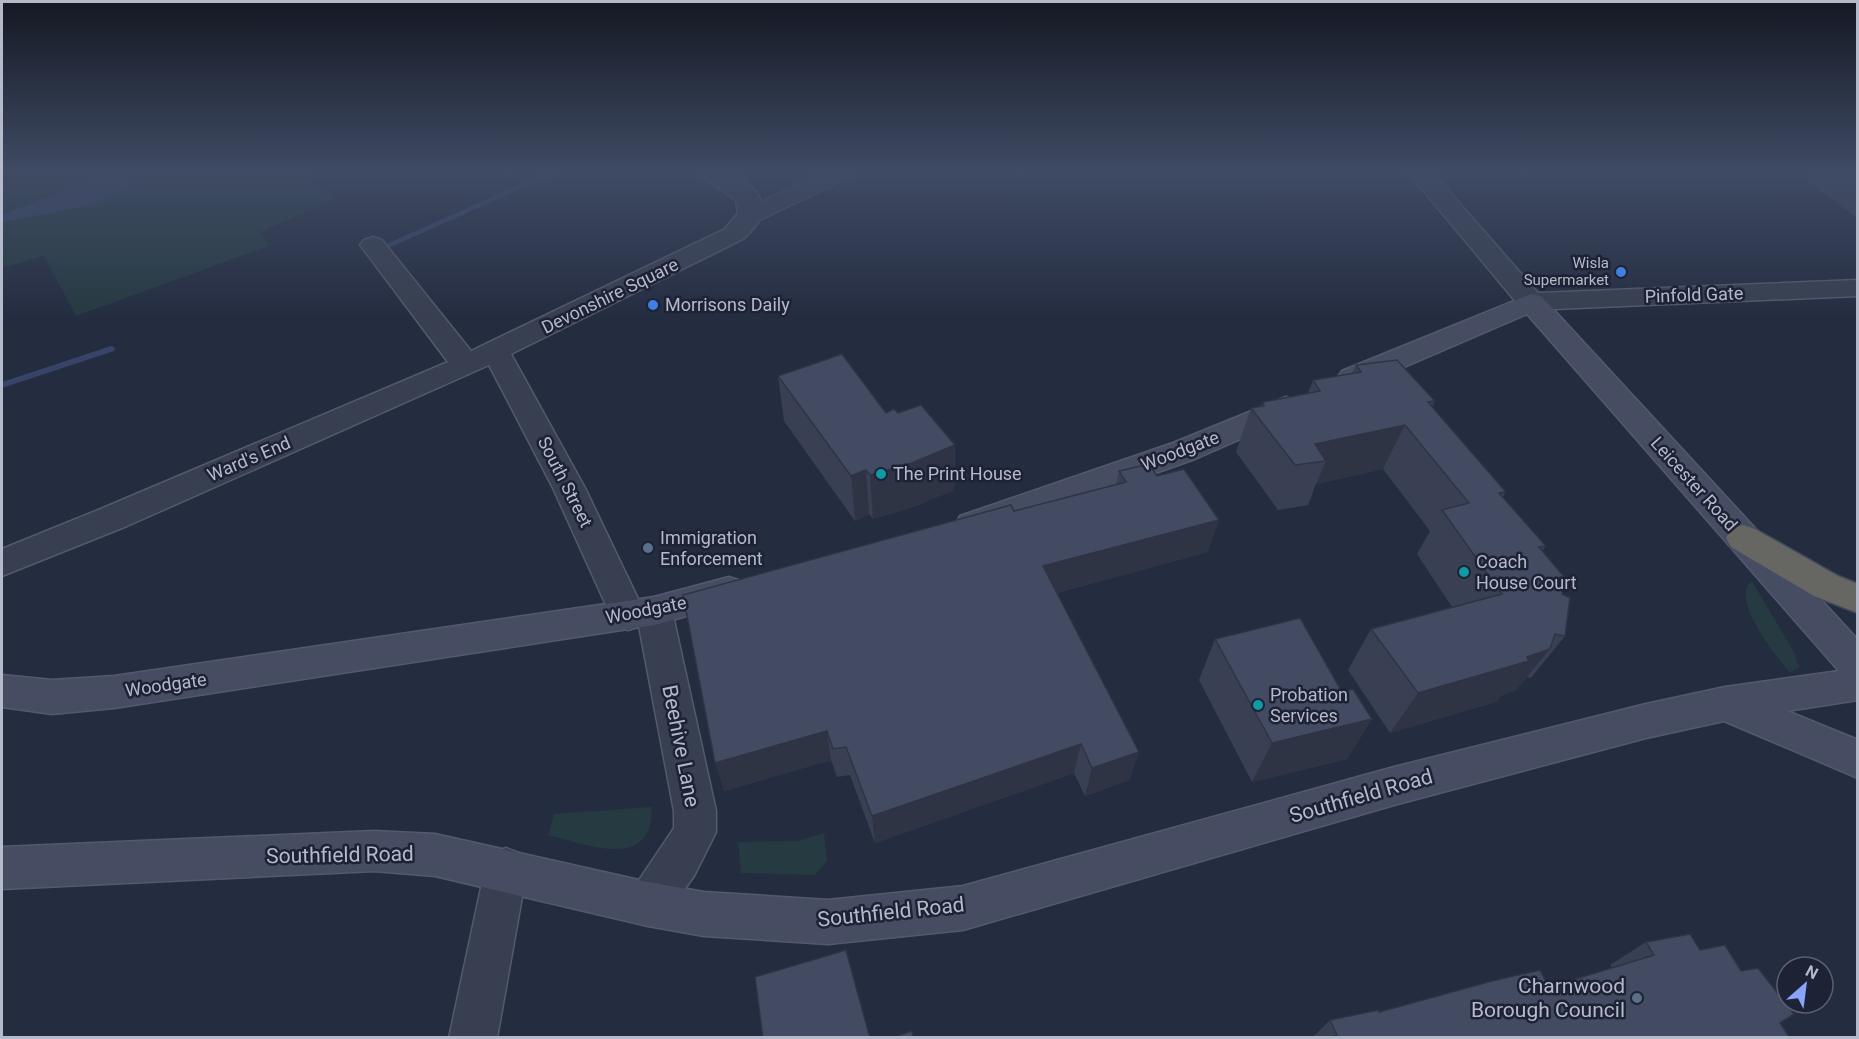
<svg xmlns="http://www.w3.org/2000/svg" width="1859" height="1039" viewBox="0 0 1859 1039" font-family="Roboto,sans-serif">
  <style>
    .green { fill: #263a41 }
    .water { fill: #374468 }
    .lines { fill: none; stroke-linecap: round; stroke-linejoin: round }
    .stream { fill: #374468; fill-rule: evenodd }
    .pedestrian-casing { stroke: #535a6b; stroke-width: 2 }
    .minor-casing { stroke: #535a6b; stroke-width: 3 }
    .secondary-casing { stroke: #535a6b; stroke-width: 3 }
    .trunk-casing { stroke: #43495b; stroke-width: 3 }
    .pedestrian { fill: #383f50; fill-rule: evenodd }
    .minor { fill: #383f50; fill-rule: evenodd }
    .secondary { fill: #464d63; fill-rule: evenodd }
    .trunk { fill: #666662; fill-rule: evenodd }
    .wall { fill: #3a4054 }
    .shaded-wall { fill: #2f3445 }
    .building { fill: #434b62; stroke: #2f3445; stroke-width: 1.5 }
    .shop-dot { fill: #3f7fe0; stroke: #1d2335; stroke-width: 2 }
    .culture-dot { fill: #0f9aa8; stroke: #1d2335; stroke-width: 2 }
    .service-dot { fill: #5c6f8a; stroke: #1d2335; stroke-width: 2 }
    .labels { text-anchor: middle; stroke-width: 5; stroke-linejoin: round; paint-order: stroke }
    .far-poi-label { font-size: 15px; fill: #b5bacb; stroke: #1d2335; text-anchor: end }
    .street-label { font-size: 18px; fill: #b5bacb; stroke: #1d2335 }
    .poi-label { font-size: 18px; fill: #b5bacb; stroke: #1d2335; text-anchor: start }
    .near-street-label { font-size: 21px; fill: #b5bacb; stroke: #1d2335 }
    .near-poi-label { font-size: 21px; fill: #b5bacb; stroke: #1d2335; text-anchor: end }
  </style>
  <rect width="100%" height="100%" fill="#242c40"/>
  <g class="green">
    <polygon points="2,172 314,172 305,177 334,199 261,232 269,246 76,316 44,256 2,268"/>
    <path d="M1752 581 1795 654 1799 667 1790 673C1778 659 1728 597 1752 581Z"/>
    <path d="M652 807C652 873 587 844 548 835L554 814Z"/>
    <polygon points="824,833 827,861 815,875 741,873 738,842 798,841"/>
  </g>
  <path class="water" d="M86 172H140C119 209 39 213 2 222V215L82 183Z"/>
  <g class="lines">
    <g class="stream">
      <polygon points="548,172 558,172 391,247 388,247 384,245"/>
      <polygon points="111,346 114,347 115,349 114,351 2,388 2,382"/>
    </g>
    <defs>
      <polygon id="pedestrian" points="823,172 853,172 850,177 758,221 750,223 742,221 738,216 742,211"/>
      <g id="minor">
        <path d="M699 172C708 172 719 171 727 172 742 176 767 196 762 213 760 223 750 232 743 239L511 354 585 488 640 603 654 597 667 601 672 611 716 811V832L694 876 663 919 648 926 633 919 626 904 633 889 674 828V811L639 626 628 630 615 625 553 488 489 365 127 526 2 576V549L103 508 448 362 364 250 360 245 364 240 373 237 382 240 471 351 725 229 738 213 736 200 702 177Z"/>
        <polygon points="1408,172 1432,172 1538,293 1858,280 1858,296 1531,310 1521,308"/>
        <polygon points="506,848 521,854 527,869 497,1038 449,1038 485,869 491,854"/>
      </g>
      <g id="secondary">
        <polygon points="1531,294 1541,296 1858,640 1858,700 1787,711 1858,740 1858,778 1724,721 1646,738 1394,805 963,930 828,944 704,936 648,926 435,876 374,871 2,889 2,847 374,831 435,834 648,882 704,892 828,900 963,886 1394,767 1646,704 1725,687 1839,671 1527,314 1362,385 1352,388 1342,385 1337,378 1342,371"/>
        <polygon points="1286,397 1297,400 1301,407 1297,414 1195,459 972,538 960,534 955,525 960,516 1173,443"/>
        <polygon points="729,577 741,581 747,591 741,601 654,625 114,708 52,714 2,707 2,675 52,680 114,676 654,597"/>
      </g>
      <polygon id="trunk" points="1743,525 1755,529 1838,576 1858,584 1858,613 1814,596 1731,547 1726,538 1731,529"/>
    </defs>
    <use href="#pedestrian" class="pedestrian-casing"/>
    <use href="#minor" class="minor-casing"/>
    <use href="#secondary" class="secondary-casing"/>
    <use href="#trunk" class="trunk-casing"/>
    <use href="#pedestrian" class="pedestrian"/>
    <use href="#minor" class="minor"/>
    <use href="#secondary" class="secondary"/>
    <use href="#trunk" class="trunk"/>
  </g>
  <g class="wall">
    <polygon points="1813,172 1857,172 1857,218 1807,181"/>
    <polygon points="1356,365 1435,401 1432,407 1506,492 1503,497 1546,546 1542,551 1562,594 1565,636 1531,678 1527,677 1516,690 1502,695 1496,702 1390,733 1348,670 1371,629 1452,607 1417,554 1430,531 1383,469 1316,484 1308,505 1278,510 1236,452 1251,408 1261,406 1263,402 1308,393 1313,380 1352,373"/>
    <polygon points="778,376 886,413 898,413 955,445 954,490 913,507 873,519 869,514 855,521 784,421"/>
    <polygon points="1119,471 1208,552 1057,593 1130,780 1085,796 1074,773 875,843 850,775 837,777 831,760 724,791 1014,511 1116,485"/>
    <polygon points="1215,639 1342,692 1372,719 1347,759 1252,782 1199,680"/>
    <polygon points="1646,942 1700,950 1741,971 1790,1038 1312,1038 1330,1020 1549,987 1612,968 1610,965"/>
  </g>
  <g class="shaded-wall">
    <polygon points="1405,425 1383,469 1316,484 1326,461 1315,444"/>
    <polygon points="955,445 954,490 913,507 873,519 870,475"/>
    <polygon points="866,470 869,514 855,521 851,476"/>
    <polygon points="1219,520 1208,552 1038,598 1043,566"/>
    <polygon points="1550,649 1516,690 1502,695 1496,702 1390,733 1418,693"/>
    <polygon points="1372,719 1347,759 1252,782 1272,743"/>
    <polygon points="827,731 831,760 724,791 715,763"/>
    <polygon points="1081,744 1074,773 875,843 872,816"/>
    <polygon points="1139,752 1130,780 1085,796 1092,768"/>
  </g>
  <g class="building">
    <polygon points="1850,172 1857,172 1857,178"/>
    <polygon points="842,354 886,413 894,409 898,413 921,405 955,445 912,463 870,475 866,470 851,476 778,376"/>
    <polygon points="1397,360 1435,401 1428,402 1506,492 1499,493 1546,546 1539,547 1566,579 1562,594 1570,598 1565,636 1555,634 1550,649 1527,657 1529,661 1418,693 1371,629 1502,594 1442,510 1469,503 1405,425 1315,444 1326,461 1295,465 1251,408 1264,406 1263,402 1320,391 1313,380 1361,372 1356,365"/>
    <polygon points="1149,464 1157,476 1184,469 1219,520 1043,566 1139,752 1092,768 1081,744 872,816 846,747 833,749 827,731 715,763 683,595 1011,505 1014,511 1126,482 1119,471"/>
    <polygon points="1300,618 1342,692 1353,689 1372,719 1272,743 1215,639"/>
    <polygon points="1690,934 1700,950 1725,945 1741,971 1758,968 1794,1014 1780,1023 1790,1038 1329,1038 1337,1035 1330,1020 1378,1010 1379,1012 1492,981 1540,970 1549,987 1654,955 1646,942"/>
    <polygon points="846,950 870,1038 763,1038 755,977"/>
    <polygon points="912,1031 913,1038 891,1038"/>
  </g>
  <linearGradient id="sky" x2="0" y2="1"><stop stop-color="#141823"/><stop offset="0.54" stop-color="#3f4b64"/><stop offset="1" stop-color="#3f4b64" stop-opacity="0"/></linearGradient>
  <rect width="1859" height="318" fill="url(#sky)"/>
  <g class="shop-dot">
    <circle cx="1621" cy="272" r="6"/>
    <circle cx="653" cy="305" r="6"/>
  </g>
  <g class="culture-dot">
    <circle cx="881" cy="474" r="6"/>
    <circle cx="1464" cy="572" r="6"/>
    <circle cx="1258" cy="705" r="6"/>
  </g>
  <g class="service-dot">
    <circle cx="648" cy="548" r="6"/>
    <circle cx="1637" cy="998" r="6"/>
  </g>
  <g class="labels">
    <g class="far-poi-label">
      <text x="1609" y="268">Wisla<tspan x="1609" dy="17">Supermarket</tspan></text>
    </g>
    <g class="street-label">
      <text transform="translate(1694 295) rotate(-2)" y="6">Pinfold Gate</text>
      <text transform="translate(610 296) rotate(-26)" y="6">Devonshire Square</text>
      <text transform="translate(1180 451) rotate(-21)" y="6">Woodgate</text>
      <text transform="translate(249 459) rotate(-23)" y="6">Ward's End</text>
      <text transform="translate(565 482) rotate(63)" y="6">South Street</text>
      <text transform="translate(1694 484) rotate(48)" y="6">Leicester Road</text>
      <text transform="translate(646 610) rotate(-11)" y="6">Woodgate</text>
      <text transform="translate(166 685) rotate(-8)" y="6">Woodgate</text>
    </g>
    <g class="poi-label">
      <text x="665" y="311">Morrisons Daily</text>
      <text x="893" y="480">The Print House</text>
      <text x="660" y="544">Immigration<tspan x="660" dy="21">Enforcement</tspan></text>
      <text x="1476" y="568">Coach<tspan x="1476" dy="21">House Court</tspan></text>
      <text x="1270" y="701">Probation<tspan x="1270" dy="21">Services</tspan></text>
    </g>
    <g class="near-street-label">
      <text transform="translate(681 746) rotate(79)" y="7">Beehive Lane</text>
      <text transform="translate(1361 796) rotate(-16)" y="7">Southfield Road</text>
      <text transform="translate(340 855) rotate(-1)" y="7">Southfield Road</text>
      <text transform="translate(891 912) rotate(-6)" y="7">Southfield Road</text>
    </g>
    <g class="near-poi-label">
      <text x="1625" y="993">Charnwood<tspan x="1625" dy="24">Borough Council</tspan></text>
    </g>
  </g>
  <rect width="1859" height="1039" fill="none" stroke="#b5bacb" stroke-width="6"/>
  <g transform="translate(1805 985) rotate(28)"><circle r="28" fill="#1d2335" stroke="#5a5f71" stroke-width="1.5"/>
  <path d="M0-4.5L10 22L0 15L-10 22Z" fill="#88a4fc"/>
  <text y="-9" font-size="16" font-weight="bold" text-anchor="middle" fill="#b5bacb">N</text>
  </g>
</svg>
